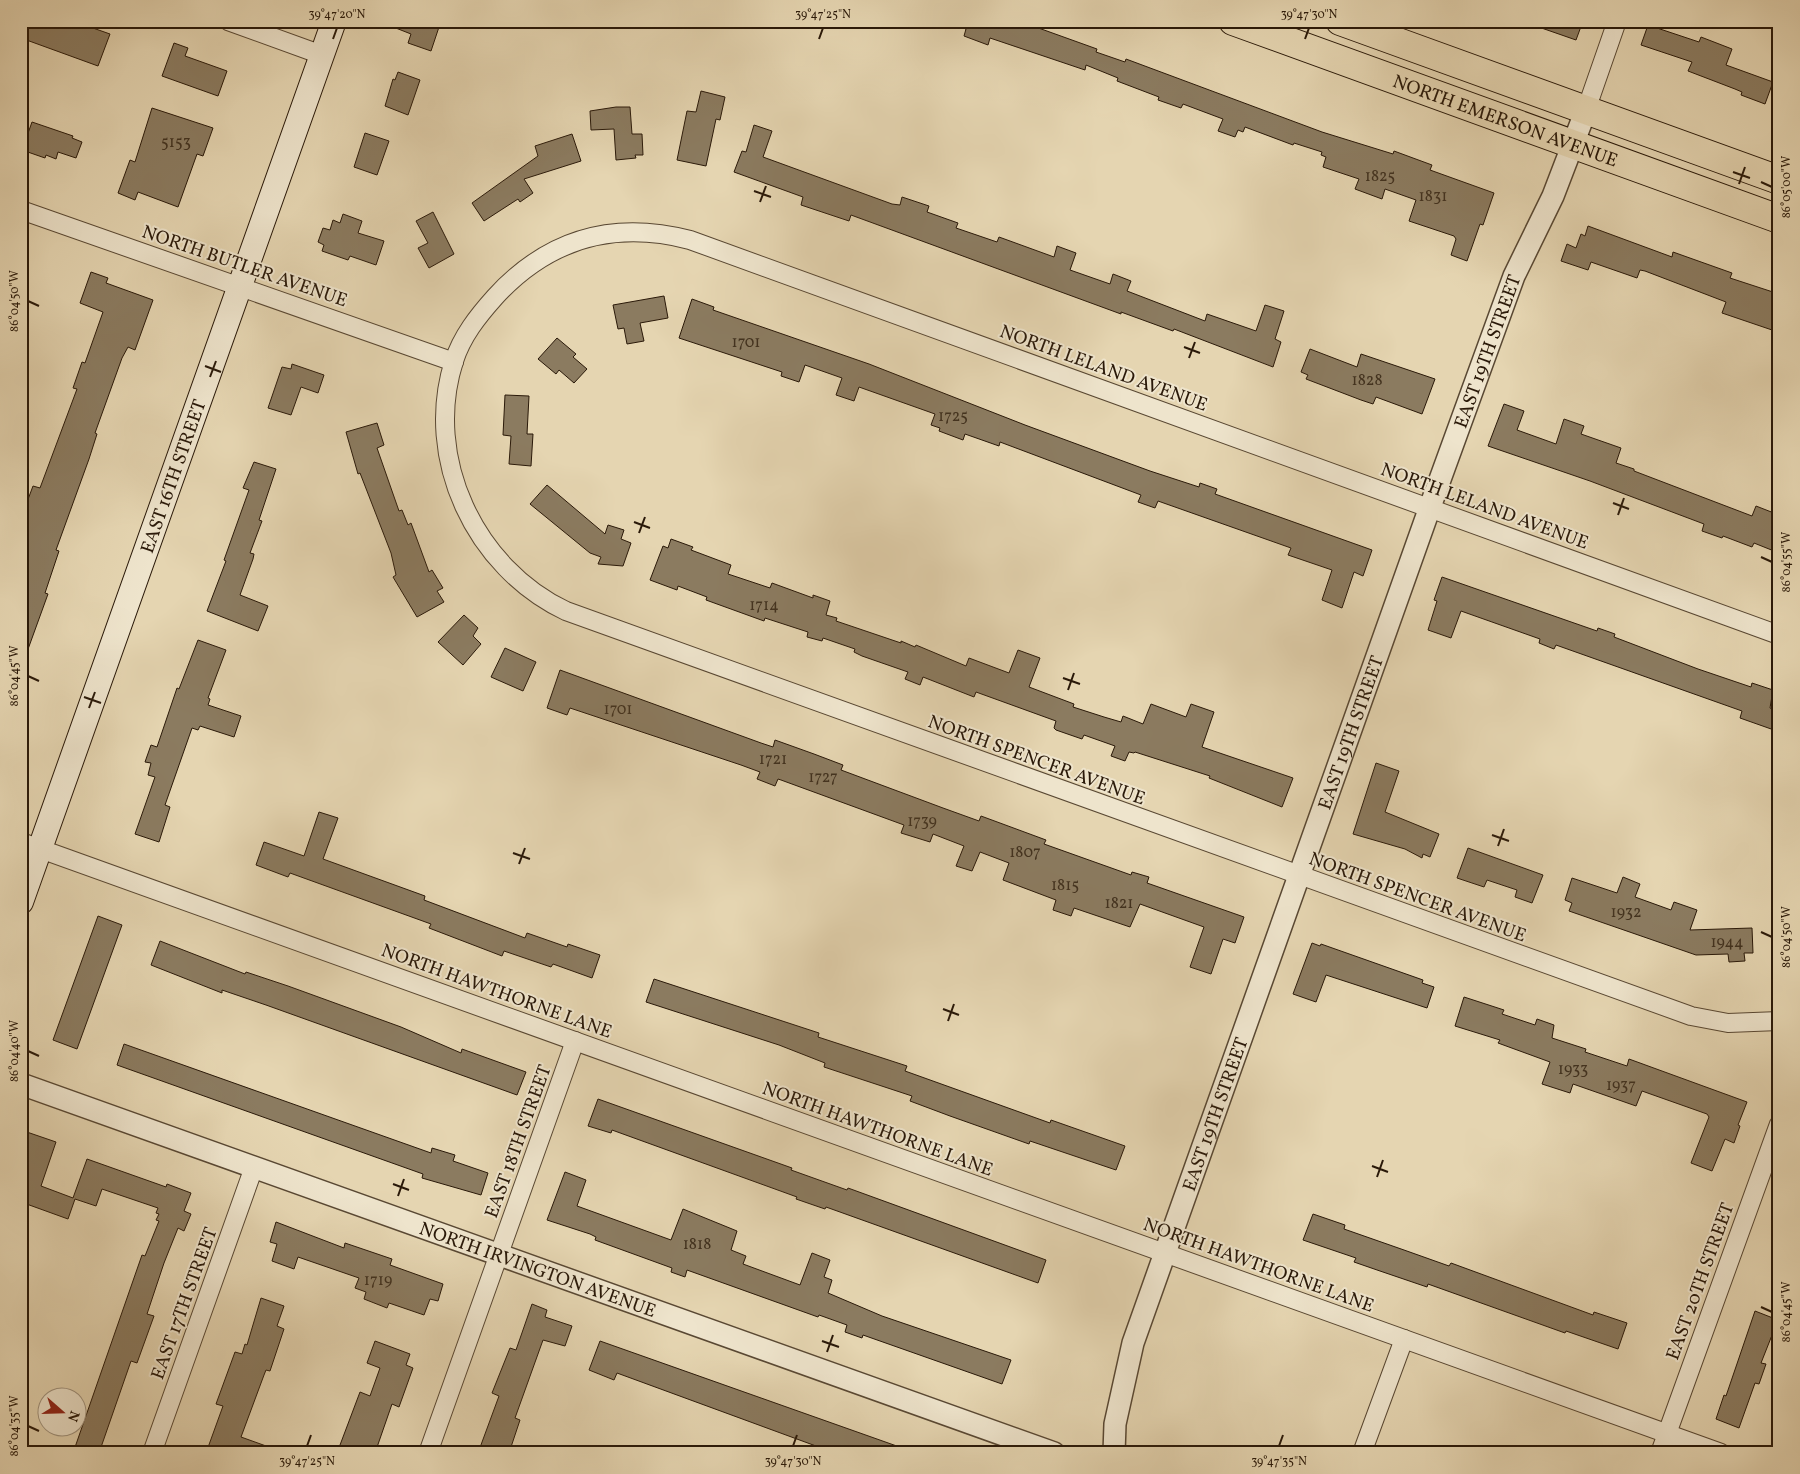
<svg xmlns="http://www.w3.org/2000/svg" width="1800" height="1474" viewBox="0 0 1800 1474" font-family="Vollkorn,serif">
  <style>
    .building { fill: #8b7b60; stroke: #2a1909 }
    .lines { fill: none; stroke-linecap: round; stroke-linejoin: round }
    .minor-casing { stroke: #594833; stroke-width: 20 }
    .tertiary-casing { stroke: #594833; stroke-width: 24 }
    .secondary-casing { stroke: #2a1909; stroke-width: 26 }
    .primary-casing { stroke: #2a1909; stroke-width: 30 }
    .minor { stroke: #eee4cc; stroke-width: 18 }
    .tertiary { stroke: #eee4cc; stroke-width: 21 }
    .secondary { stroke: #eee4cc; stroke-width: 24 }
    .primary { stroke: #e5d5b1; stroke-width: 28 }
    .ticks { fill: none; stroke: #2a1909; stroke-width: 2 }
    .labels { text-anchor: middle; stroke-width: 4; stroke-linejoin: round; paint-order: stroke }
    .number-label { font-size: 16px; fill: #42321f }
    .street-label { font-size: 19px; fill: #2a1909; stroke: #eee4cc }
    .neatline { fill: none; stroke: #2a1909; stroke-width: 2 }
    .ticks-label { font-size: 12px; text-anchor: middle; fill: #2a1909 }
  </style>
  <rect width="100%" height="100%" fill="#e5d5b1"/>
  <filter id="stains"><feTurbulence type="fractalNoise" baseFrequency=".004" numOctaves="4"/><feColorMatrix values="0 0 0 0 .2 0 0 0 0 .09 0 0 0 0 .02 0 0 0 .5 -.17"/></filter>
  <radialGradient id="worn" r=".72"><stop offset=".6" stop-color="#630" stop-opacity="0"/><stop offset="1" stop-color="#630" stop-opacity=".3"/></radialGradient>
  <g class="building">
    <polygon points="21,21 73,21 110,34 98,66 21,38"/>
    <polygon points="383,21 441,21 431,51 408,43 411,34 383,23"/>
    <polygon points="950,21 1019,21 1097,49 1096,52 1125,62 1126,59 1322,132 1393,154 1394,151 1432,165 1430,170 1494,193 1483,225 1480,224 1467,261 1451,255 1456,239 1454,236 1409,221 1416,200 1385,189 1382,199 1355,189 1359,179 1323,167 1326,157 1321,155 1322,152 1294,143 1293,145 1245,127 1243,132 1238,130 1235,137 1218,131 1223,119 1183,104 1181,108 1158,100 1159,97 1117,81 1118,78 1086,65 1085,70 990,38 988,45 964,36 966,29 949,23"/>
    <polygon points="1531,21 1583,21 1576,40 1530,24"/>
    <polygon points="1648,25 1699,42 1701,37 1732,49 1726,65 1773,82 1765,104 1741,95 1742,92 1735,89 1688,71 1692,62 1641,45"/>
    <polygon points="174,43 188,48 185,56 227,71 218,96 162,76"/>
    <polygon points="398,72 420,80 408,115 385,106 393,79 395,80"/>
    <polygon points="701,91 725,97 720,120 716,119 706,166 677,160 687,111 696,112"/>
    <polygon points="616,107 630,107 632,134 642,134 643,155 635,155 636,158 616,160 614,129 591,130 590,111"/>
    <polygon points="152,108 213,128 203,156 197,154 178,207 138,192 135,200 118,193 130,160 135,162"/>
    <polygon points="32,122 73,136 72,138 82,142 76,158 58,152 56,159 46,155 45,158 22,150"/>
    <polygon points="754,125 772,131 763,157 892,204 900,205 902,197 929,206 927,212 958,223 956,228 997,242 999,237 1054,257 1057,246 1076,253 1070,270 1110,284 1113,274 1131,281 1127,291 1205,321 1207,314 1256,331 1265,305 1284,311 1275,339 1281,342 1273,367 1174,329 1173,331 1121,312 1121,314 851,215 849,221 801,205 803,197 734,172 742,151 746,152"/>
    <polygon points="365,133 389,141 377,175 354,167"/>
    <polygon points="572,134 581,161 524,179 533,193 520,202 518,199 484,221 472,203 538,156 535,146"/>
    <polygon points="433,212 454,254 429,268 418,248 428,243 416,221"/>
    <polygon points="343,214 362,221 358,233 384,241 376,265 350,256 348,260 322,251 324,245 318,242 323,228 330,230 333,220 340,223"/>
    <polygon points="1588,226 1672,257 1673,252 1732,273 1730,278 1779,294 1779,322 1775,331 1722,313 1726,302 1645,271 1640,270 1637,278 1591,262 1588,270 1561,261 1567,244 1576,248 1581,234 1585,236"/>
    <polygon points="91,272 108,278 106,283 153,300 135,350 128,347 122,358 95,433 97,434 89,459 56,550 59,551 45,593 48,594 23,663 21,662 21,518 33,486 40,488 77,389 73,388 82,362 85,363 103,312 80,303"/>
    <polygon points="664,296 668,318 640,323 644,341 627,344 624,328 618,329 613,305"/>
    <polygon points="692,299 714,307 713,310 869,364 1025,425 1150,471 1199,487 1200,483 1217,489 1215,494 1372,550 1363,576 1354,572 1342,608 1322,600 1332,570 1288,555 1291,548 1158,501 1155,508 1138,502 1141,495 1000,442 999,446 965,434 963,440 939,431 940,428 931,425 935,414 859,387 854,401 836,395 842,378 805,365 799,382 781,376 782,372 679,338"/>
    <polygon points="557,338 576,354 573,357 587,369 574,383 559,370 556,374 538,359"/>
    <polygon points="1310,349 1357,367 1361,354 1435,379 1422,414 1376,397 1373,404 1361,400 1306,379 1308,375 1301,372"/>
    <polygon points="292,364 324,375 318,393 301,387 291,415 268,408 282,367 291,369"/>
    <polygon points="505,395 529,396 527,434 533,434 531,466 509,464 511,436 503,435"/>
    <polygon points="1504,404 1524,411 1517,430 1556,444 1564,419 1584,426 1581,434 1621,448 1616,463 1634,469 1634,471 1752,516 1756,506 1779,515 1779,553 1754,543 1752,547 1723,536 1722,538 1702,531 1704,524 1590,481 1488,446"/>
    <polygon points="377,423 384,445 377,448 399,511 402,510 408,525 411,523 429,572 432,570 443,588 437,591 444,602 417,617 393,577 396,575 391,553 360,473 358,474 346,432"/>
    <polygon points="254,462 276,469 259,520 262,521 250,553 254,554 253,559 240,595 268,606 258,631 207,611 226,561 224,560 249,490 243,488"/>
    <polygon points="547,485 605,534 608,525 624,530 621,539 631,543 623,566 598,564 601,557 590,553 530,504"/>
    <polygon points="671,539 693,547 691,550 731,565 728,574 770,588 772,583 813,598 813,595 830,601 826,615 837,618 836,621 901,643 901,641 915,647 916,645 966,666 969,658 1009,673 1018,650 1040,658 1029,687 1074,704 1073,707 1104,717 1121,722 1123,716 1143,724 1151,704 1186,717 1191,704 1214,712 1202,747 1293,778 1282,807 1209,778 1210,776 1135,752 1134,753 1129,752 1125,761 1111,756 1115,746 1084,735 1082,739 1056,730 1054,728 1056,721 976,692 974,697 923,677 920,685 905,679 908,672 862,656 854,652 855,649 823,638 822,641 807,637 808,632 765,618 764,621 706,600 707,597 678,586 677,590 650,580 663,546 668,548"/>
    <polygon points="1442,577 1597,631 1598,628 1615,634 1614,637 1698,669 1751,687 1752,683 1773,690 1770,708 1779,711 1774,730 1740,718 1742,711 1556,645 1554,649 1539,643 1540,639 1461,611 1451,638 1428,630 1437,601 1434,600"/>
    <polygon points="464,615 478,628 473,636 481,644 463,665 438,642"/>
    <polygon points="198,640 226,650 208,698 210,699 208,705 241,716 234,737 200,726 198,730 192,728 165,805 170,807 159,842 135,834 155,777 148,775 151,763 145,762 151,745 157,747 177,688 179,689"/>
    <polygon points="505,648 536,662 523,691 491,677"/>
    <polygon points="560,670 761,743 773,747 775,740 814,754 843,765 841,770 943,808 979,821 981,816 1046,840 1044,844 1131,875 1132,872 1149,877 1147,883 1244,917 1235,943 1223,939 1211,974 1190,967 1204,927 1140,904 1130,927 1074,908 1071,916 1053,910 1056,900 1003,880 1009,863 980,852 972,871 956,866 964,846 933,834 930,842 901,833 904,825 781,780 778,779 775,786 757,779 760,772 741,765 570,708 567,715 547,708"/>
    <polygon points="1376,763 1399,771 1385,812 1439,834 1430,857 1423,854 1422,858 1405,849 1353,834"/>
    <polygon points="319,812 338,818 323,859 425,896 424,900 525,938 527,933 567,947 568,944 600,955 592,978 553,964 551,967 504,951 502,956 429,928 431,924 290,873 288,877 256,865 264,842 304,856"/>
    <polygon points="1468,848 1543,875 1532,903 1515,897 1517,890 1487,880 1484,887 1457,878"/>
    <polygon points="1623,877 1640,884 1635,897 1671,910 1674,902 1697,910 1690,930 1752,928 1753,953 1744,953 1745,961 1729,962 1728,954 1696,955 1569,911 1572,903 1565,900 1572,878 1617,893"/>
    <polygon points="98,916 122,925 77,1049 53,1040"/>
    <polygon points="160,941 245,974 246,972 288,986 401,1027 461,1053 462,1049 526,1072 517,1095 266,1005 222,990 222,993 151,965"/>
    <polygon points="1312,943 1320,946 1321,944 1423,980 1422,983 1434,987 1427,1008 1326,975 1316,1002 1293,994"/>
    <polygon points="654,979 819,1033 818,1037 907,1066 905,1071 1050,1123 1051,1120 1125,1146 1116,1170 1030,1141 1029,1144 950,1116 910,1101 912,1096 824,1067 825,1063 779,1045 646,1002"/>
    <polygon points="1464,997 1504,1010 1502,1014 1535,1025 1537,1019 1554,1025 1552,1038 1586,1049 1585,1052 1627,1066 1629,1059 1747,1102 1738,1125 1740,1126 1734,1143 1725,1139 1712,1171 1691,1163 1709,1117 1707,1114 1642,1091 1636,1106 1573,1084 1570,1093 1542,1084 1550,1062 1498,1043 1500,1040 1455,1026"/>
    <polygon points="124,1044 431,1153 432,1148 455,1155 453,1161 488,1173 481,1195 422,1178 423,1174 117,1065"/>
    <polygon points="598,1099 792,1168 791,1170 847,1190 848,1188 1046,1260 1038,1283 826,1207 825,1209 796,1199 797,1197 612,1130 611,1133 588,1126"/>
    <polygon points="21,1130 56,1142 41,1186 73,1198 87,1159 166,1187 167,1184 191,1193 184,1211 191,1214 184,1231 178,1228 164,1263 147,1314 154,1316 137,1363 131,1361 99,1453 73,1453 142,1255 145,1256 159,1221 156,1220 159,1214 156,1213 158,1208 102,1189 96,1206 75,1199 68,1219 21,1202"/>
    <polygon points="565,1172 586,1180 577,1206 671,1240 683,1209 737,1231 731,1250 746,1256 743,1264 800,1285 812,1253 830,1260 824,1277 832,1280 828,1293 882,1316 1011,1360 1002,1384 863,1335 862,1338 845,1332 847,1325 819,1315 818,1317 687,1270 685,1277 671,1272 672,1268 595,1240 596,1237 590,1234 547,1220"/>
    <polygon points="1313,1214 1345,1225 1344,1229 1404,1250 1449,1266 1451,1263 1593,1315 1594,1312 1627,1323 1618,1349 1566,1331 1565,1333 1428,1284 1427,1287 1380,1271 1354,1262 1356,1258 1303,1240"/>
    <polygon points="276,1222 344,1248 345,1243 392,1259 390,1265 443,1284 438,1301 430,1299 424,1315 389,1303 387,1308 364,1299 366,1292 355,1288 359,1278 298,1257 294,1269 272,1261 277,1244 270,1242"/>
    <polygon points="261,1298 284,1306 277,1326 284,1329 270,1371 266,1370 264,1375 241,1437 280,1451 280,1453 206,1453 223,1406 216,1404 235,1352 242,1354 245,1344 247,1345"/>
    <polygon points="532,1304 547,1310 545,1317 572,1326 565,1346 543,1340 515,1418 520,1420 509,1453 478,1453 499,1396 492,1393 510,1348 516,1350"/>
    <polygon points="1755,1311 1778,1320 1761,1363 1766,1364 1759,1384 1755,1383 1739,1428 1716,1419 1724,1395 1726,1396"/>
    <polygon points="375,1341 410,1354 406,1365 413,1368 399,1407 392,1404 375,1453 337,1453 360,1392 370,1396 380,1368 367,1363"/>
    <polygon points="600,1341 908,1450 907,1453 835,1453 617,1373 614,1380 589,1370"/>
  </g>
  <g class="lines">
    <defs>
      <g id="minor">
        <polyline points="228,21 322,55"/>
        <polyline points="1586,110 1617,21"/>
        <polyline points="21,210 454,362"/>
        <path d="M1779 635 690 240C613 220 548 239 495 297 478 316 462 336 454 361 423 458 475 568 566 611L1691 1016 1728 1023 1779 1021"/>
        <polyline points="21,842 1721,1453"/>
        <polyline points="152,1453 254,1167"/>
        <polyline points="428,1453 575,1041"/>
        <polyline points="1362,1453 1404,1339"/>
        <polyline points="1660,1453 1779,1124"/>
      </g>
      <g id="tertiary">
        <path id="s1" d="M21 1084 1054 1453"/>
        <path id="s2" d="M1114 1453 1115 1424 1133 1343 1430 507 1514 276 1553 196 1586 110"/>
      </g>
      <g id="secondary">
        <path id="s3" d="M21 902 334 21"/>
      </g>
      <g id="primary">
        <path id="s4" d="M1233 21 1779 219"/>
        <polyline points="1340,21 1779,180"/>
      </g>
    </defs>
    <use href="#minor" class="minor-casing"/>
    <use href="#tertiary" class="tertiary-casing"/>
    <use href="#secondary" class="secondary-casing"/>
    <use href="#primary" class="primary-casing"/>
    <use href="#minor" class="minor"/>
    <use href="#tertiary" class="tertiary"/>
    <use href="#secondary" class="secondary"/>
    <use href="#primary" class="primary"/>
  </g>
  <path class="ticks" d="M333 39 337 28M819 39 823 28M1305 39 1309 28M1733 172 1750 178M1761 182 1772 187M1739 184 1745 167M754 191 771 197M760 202 766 186M28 301 39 306M1184 347 1200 353M1189 358 1195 342M205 366 221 372M210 377 216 361M1613 503 1629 509M1618 515 1624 498M634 522 650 528M639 533 645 517M1761 557 1772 562M28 676 39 681M1063 678 1080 684M1068 690 1074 673M84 697 101 703M89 708 95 692M1492 835 1509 841M1498 846 1504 829M513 853 530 859M519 864 525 848M1761 932 1772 937M943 1009 959 1015M948 1021 954 1004M28 1051 39 1056M1372 1166 1388 1172M1377 1177 1383 1160M393 1184 409 1190M398 1196 404 1179M1761 1307 1772 1312M822 1341 839 1347M827 1352 833 1335M28 1426 39 1431M307 1446 311 1435M793 1446 797 1435M1279 1446 1283 1435"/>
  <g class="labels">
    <g class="number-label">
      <text x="176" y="147">5153</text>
      <text x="1380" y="181">1825</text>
      <text x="1433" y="201">1831</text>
      <text x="746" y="347">1701</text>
      <text x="1367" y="385">1828</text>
      <text x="953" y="421">1725</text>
      <text x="764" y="610">1714</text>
      <text x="618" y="714">1701</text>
      <text x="773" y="764">1721</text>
      <text x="823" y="782">1727</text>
      <text x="922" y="826">1739</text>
      <text x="1025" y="857">1807</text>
      <text x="1065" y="890">1815</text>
      <text x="1119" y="908">1821</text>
      <text x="1626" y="917">1932</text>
      <text x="1727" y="947">1944</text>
      <text x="1573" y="1074">1933</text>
      <text x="1621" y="1090">1937</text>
      <text x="697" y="1249">1818</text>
      <text x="378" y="1285">1719</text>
    </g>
    <g class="street-label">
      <text dy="7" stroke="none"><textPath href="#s4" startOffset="290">NORTH EMERSON AVENUE</textPath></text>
      <text transform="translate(245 265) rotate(19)" y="7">NORTH BUTLER AVENUE</text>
      <text dy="7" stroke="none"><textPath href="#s2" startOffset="1165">EAST 19TH STREET</textPath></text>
      <text transform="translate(1104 367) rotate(20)" y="7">NORTH LELAND AVENUE</text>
      <text dy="7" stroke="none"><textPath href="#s3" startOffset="452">EAST 16TH STREET</textPath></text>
      <text transform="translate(1485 505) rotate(20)" y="7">NORTH LELAND AVENUE</text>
      <text dy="7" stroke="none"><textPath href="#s2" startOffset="760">EAST 19TH STREET</textPath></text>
      <text transform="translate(1037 759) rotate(20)" y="7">NORTH SPENCER AVENUE</text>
      <text transform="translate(1418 896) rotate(20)" y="7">NORTH SPENCER AVENUE</text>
      <text transform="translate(497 990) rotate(20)" y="7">NORTH HAWTHORNE LANE</text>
      <text dy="7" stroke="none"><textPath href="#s2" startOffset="355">EAST 19TH STREET</textPath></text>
      <text transform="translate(878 1128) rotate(20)" y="7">NORTH HAWTHORNE LANE</text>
      <text transform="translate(517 1141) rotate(-70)" y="7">EAST 18TH STREET</text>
      <text transform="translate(1259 1264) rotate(20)" y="7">NORTH HAWTHORNE LANE</text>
      <text dy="7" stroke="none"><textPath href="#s1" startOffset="549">NORTH IRVINGTON AVENUE</textPath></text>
      <text transform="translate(1699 1281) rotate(-70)" y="7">EAST 20TH STREET</text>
      <text transform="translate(183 1303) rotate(-70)" y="7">EAST 17TH STREET</text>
    </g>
  </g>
  <rect width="1800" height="1474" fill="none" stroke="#e5d5b1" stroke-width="55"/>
  <g transform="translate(62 1412) rotate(110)"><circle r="24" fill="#eee4cc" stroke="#a0937e"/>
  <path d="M0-4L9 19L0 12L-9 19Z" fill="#8f2418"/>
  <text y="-8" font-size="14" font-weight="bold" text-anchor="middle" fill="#2a1909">N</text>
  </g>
  <rect x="28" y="28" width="1744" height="1418" class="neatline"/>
  <g class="ticks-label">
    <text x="337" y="18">39°47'20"N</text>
    <text x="823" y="18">39°47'25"N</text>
    <text x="1309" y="18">39°47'30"N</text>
    <text transform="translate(1786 187) rotate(-90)" y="4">86°05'00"W</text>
    <text transform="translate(14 301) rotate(-90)" y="4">86°04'50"W</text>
    <text transform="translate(1786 562) rotate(-90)" y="4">86°04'55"W</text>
    <text transform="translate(14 676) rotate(-90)" y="4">86°04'45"W</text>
    <text transform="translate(1786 937) rotate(-90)" y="4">86°04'50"W</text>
    <text transform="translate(14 1051) rotate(-90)" y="4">86°04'40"W</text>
    <text transform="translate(1786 1312) rotate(-90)" y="4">86°04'45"W</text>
    <text transform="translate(14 1426) rotate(-90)" y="4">86°04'35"W</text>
    <text x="307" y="1465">39°47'25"N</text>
    <text x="793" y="1465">39°47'30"N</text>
    <text x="1279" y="1465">39°47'35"N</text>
  </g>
  <rect width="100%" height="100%" filter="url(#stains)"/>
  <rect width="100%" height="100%" fill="url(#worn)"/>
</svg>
